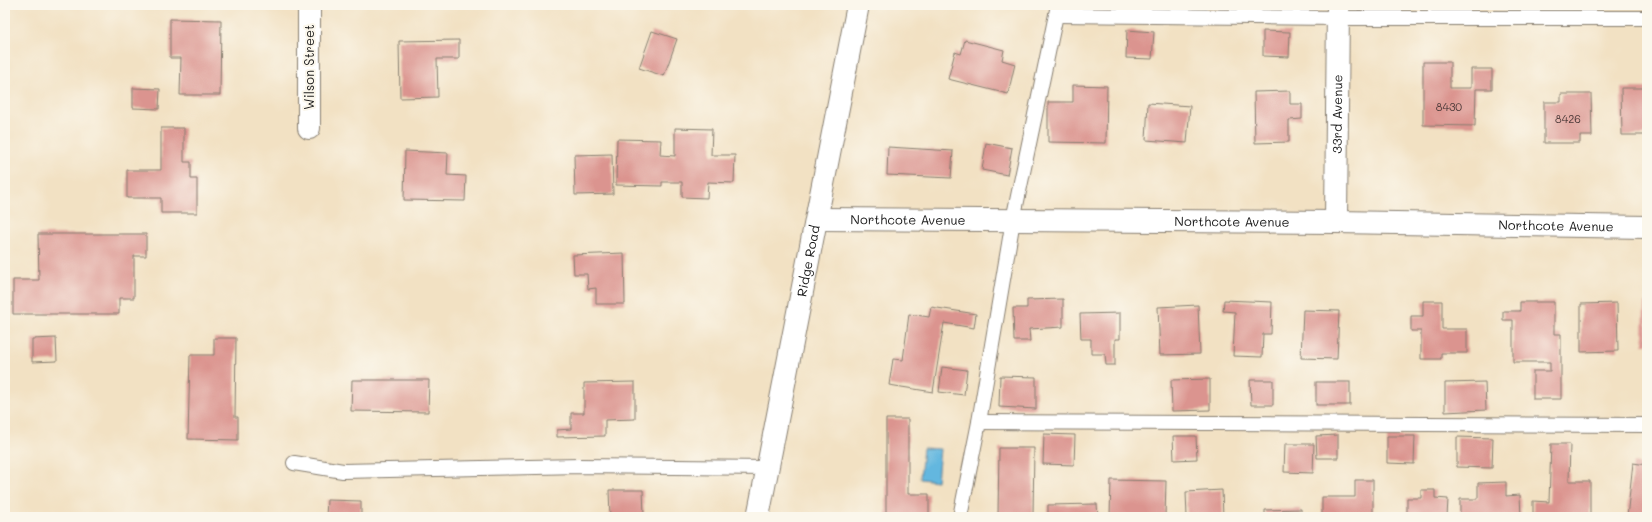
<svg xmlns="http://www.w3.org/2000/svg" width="1652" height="522" viewBox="0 0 1652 522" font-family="Mali,sans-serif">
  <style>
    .water { fill: #63b7df; stroke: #406a7e }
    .building { fill: #db948f }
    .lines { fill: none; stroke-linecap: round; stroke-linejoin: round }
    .service-casing { stroke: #877e70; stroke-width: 16 }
    .minor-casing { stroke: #877e70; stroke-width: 24 }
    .primary-casing { stroke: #877e70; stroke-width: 24 }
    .service { stroke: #fff; stroke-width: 14 }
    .minor { stroke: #fff; stroke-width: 22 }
    .primary { stroke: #fff; stroke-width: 22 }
    .labels { text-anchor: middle; stroke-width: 4; stroke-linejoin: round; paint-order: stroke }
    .number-label { font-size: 11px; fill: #4c3a39 }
    .street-label { font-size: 13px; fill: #1c1c1c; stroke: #fbf7ec }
  </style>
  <rect width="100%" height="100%" fill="#fbf7ec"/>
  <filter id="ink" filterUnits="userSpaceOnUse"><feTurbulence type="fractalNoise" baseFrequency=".025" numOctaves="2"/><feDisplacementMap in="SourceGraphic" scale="8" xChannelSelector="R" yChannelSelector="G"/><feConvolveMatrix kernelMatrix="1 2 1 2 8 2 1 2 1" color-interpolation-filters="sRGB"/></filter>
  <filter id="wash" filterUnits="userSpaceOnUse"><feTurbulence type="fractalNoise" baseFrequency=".012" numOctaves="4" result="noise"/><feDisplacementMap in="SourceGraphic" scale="16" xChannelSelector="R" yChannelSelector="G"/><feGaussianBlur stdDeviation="0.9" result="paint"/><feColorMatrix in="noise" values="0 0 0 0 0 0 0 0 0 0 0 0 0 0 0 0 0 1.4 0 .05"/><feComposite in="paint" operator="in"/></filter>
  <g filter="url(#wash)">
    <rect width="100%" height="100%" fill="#f2e1c3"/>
    <polygon class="water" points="923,448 940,449 937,481 920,479"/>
    <g id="blocks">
      <g class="building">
        <polygon points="170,19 221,20 220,95 180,95 181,58 170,58"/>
        <polygon points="1127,30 1154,32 1152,59 1126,58"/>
        <polygon points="652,31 677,39 664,76 639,68"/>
        <polygon points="1263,31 1290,32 1289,57 1263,56"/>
        <polygon points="459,40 459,59 437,59 438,97 400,98 399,41"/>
        <polygon points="965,40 1004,50 1002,60 1015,64 1008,94 948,79 955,52 961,54"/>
        <polygon points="1423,62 1450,62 1450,88 1471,88 1471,69 1492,69 1492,89 1476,89 1475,126 1423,125"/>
        <polygon points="1073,85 1107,86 1106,143 1048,142 1048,102 1073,102"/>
        <polygon points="133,88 160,89 159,109 133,108"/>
        <polygon points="1621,88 1647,88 1647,135 1622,135"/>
        <polygon points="1290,91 1290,104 1302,104 1302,119 1289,120 1289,142 1255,143 1254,92"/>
        <polygon points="1561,94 1591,94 1592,136 1580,136 1580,143 1544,143 1544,102 1561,102"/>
        <polygon points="1148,103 1190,106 1187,143 1146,140"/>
        <polygon points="161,128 184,128 184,162 191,162 191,179 197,179 197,213 161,213 161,198 127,198 127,170 161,170"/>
        <polygon points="675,128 712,129 711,155 735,155 734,183 708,182 707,198 682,197 682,182 662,182 662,186 616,185 617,139 661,140 660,155 675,156"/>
        <polygon points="986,143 1012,148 1007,175 982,170"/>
        <polygon points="888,147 953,151 951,178 887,175"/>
        <polygon points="405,151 448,153 447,175 466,176 465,201 404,200"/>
        <polygon points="612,154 613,194 575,195 574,155"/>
        <polygon points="38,234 146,234 146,256 134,256 134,298 119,298 119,314 13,314 13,280 39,280"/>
        <polygon points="624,253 625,304 596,304 596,288 588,289 587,274 574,274 573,255"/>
        <polygon points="1063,299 1063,327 1029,329 1030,341 1014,341 1013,308 1027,308 1027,300"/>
        <polygon points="1224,300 1272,302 1271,334 1263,334 1262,357 1233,356 1235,312 1223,311"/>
        <polygon points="1423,301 1442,301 1442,329 1467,329 1467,353 1441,353 1441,359 1421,359 1421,331 1411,331 1411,316 1423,316"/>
        <polygon points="1520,302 1554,302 1554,334 1561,334 1561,399 1533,399 1533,371 1550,371 1550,362 1513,362 1513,320 1503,320 1503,311 1520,311"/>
        <polygon points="1644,302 1647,302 1647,344 1643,344"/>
        <polygon points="1617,303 1618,351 1581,352 1581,304"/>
        <polygon points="1198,305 1200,354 1160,355 1158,307"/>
        <polygon points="931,307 976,314 974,328 944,323 933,392 889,385 893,359 903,360 909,314 929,317"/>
        <polygon points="1303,310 1339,311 1337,359 1301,358"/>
        <polygon points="1120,313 1120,339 1115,339 1115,365 1106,365 1105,354 1091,354 1091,339 1081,339 1080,314"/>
        <polygon points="56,338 57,361 32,362 32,339"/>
        <polygon points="214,338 236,338 235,417 238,417 238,440 188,439 190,355 214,355"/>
        <polygon points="942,367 967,370 964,395 939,392"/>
        <polygon points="1000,376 1036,377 1036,409 999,407"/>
        <polygon points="1210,379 1210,410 1172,411 1171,380"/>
        <polygon points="352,380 429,380 428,412 351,411"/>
        <polygon points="1250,380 1273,380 1273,405 1251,405"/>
        <polygon points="635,382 635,419 605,420 605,436 557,437 557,430 571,429 571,413 584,413 584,383"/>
        <rect x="1316" y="382" width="34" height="23"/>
        <polygon points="1485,382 1486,410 1445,412 1445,383"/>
        <polygon points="886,419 908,419 908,494 929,494 929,517 886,517"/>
        <polygon points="1044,434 1075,435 1074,465 1043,464"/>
        <polygon points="1338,435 1338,458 1317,458 1316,436"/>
        <polygon points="1173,436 1196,436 1197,459 1174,460"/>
        <polygon points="1387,436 1415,436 1414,464 1387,463"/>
        <polygon points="1457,437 1493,438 1492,468 1457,467"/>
        <polygon points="1285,444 1314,444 1313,473 1284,472"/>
        <polygon points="1551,444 1570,444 1569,481 1590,481 1590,517 1533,517 1533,501 1549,502"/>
        <polygon points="999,448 1034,448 1033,517 998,517"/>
        <polygon points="1633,463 1647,465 1647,517 1627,517"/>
        <polygon points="1111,480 1166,481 1165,517 1110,517"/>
        <polygon points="1355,480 1373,480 1373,517 1322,517 1322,497 1355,497"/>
        <polygon points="1506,482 1506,496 1520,495 1521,517 1460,517 1460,499 1478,499 1478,483"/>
        <polygon points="609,490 643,490 644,515 655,515 655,517 610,517"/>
        <polygon points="1222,490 1223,517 1187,517 1186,492"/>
        <polygon points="1421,490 1435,490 1435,498 1448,499 1447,517 1407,517 1407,498 1421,498"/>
        <polygon points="327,500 361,501 361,517 326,517"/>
        <polygon points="1097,504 1098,517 1048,517 1048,505"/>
        <polygon points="1301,509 1301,517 1265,517 1265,510"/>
      </g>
    </g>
  </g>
  <g filter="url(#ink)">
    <use href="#blocks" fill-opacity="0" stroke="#877e70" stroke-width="1"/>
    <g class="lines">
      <defs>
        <g id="service">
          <polyline points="1056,15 1338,18 1647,18"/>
          <polyline points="979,422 1647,425"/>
          <polyline points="294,463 343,471 580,466 768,468"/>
          <polyline points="960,517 979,422 1013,220 1058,5"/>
        </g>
        <g id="minor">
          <polyline points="309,5 309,128"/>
          <path id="s1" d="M817 219 1336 222 1647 227"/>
          <path id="s2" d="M1336 222 1338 5"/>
        </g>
        <g id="primary">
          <path id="s3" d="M758 517 858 5"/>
        </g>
      </defs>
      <use href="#service" class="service-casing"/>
      <use href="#minor" class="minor-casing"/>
      <use href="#primary" class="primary-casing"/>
      <use href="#service" class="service"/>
      <use href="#minor" class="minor"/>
      <use href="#primary" class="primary"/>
    </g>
  </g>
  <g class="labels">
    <g class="number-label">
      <text x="1449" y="111">8430</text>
      <text x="1568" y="123">8426</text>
    </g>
    <g class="street-label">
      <text transform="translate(309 67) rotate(-90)" y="5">Wilson Street</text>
      <text dy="5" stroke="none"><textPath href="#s2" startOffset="108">33rd Avenue</textPath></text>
      <text dy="5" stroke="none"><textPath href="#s1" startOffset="91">Northcote Avenue</textPath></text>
      <text dy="5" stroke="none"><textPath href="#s1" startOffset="415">Northcote Avenue</textPath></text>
      <text dy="5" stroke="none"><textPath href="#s1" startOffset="739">Northcote Avenue</textPath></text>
      <text dy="5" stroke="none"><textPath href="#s3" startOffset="261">Ridge Road</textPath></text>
    </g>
  </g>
  <rect width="1652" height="522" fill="none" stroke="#fbf7ec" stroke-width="20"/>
</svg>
